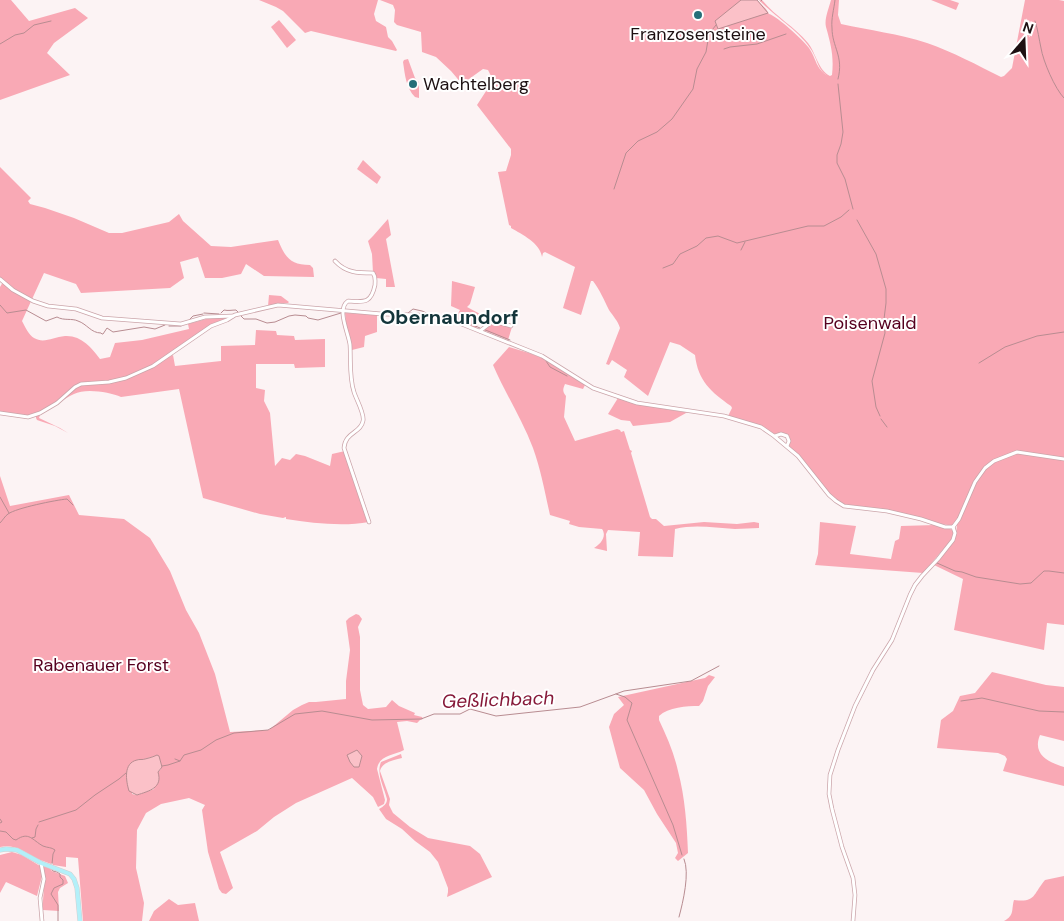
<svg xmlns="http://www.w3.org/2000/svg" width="1064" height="921" viewBox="0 0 1064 921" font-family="'DM Sans',sans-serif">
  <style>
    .green { fill: #f9a9b5; fill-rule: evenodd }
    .water { fill: #fbc1c8; stroke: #b88c91 }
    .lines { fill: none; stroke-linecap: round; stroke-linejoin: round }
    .stream { stroke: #b88c91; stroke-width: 1 }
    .minor-casing { stroke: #cba5aa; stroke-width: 4.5 }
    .major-casing { stroke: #d2cfd0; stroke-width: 5 }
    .minor { stroke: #fff; stroke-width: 3 }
    .major { stroke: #b3f0f9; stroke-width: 4 }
    .poi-dot { fill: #266f79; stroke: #fff; stroke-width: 2 }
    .labels { text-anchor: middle; stroke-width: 4; stroke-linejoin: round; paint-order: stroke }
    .poi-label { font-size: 18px; fill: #1d1012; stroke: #fff }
    .park-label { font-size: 18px; fill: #56011f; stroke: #fff }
    .water-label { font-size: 19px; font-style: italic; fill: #861939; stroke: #fff }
    .quarter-label { font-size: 20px; font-weight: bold; fill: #13353a; stroke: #fff }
  </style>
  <rect width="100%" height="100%" fill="#fcf3f4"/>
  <g class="green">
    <polygon points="0,0 11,0 29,21 75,8 88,18 54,43 47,53 70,75 0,100"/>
    <polygon points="259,0 378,0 374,14 376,21 386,27 388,37 392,41 397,50 396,51 311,31 305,33 283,11 276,7"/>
    <path d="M380 0H757L766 9 769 14C777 16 803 40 809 48 817 60 815 68 829 77 817 69 819 63 812 51 801 32 775 17 759 0H762C776 17 795 27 808 43 816 53 818 70 830 76L832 75C834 56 831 45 826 27 824 19 829 8 831 0H839L838 15 841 24C869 30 899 34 927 43 953 52 977 65 1001 77L1004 76 1012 68 1025 0H1059L1064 1V625L1047 623 1044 650 954 630 963 579 934 565 956 534 957 525H948L939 524 917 517 846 506C821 493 809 465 789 446L790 438 788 435 783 433 774 434 761 426 728 416 732 408 731 406C711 392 698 381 695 355L680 345 670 342 648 396 624 377 627 370 612 360 609 365 606 364 620 328C618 321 613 316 609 310 604 300 600 290 593 281H591L581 315 563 308 575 267 545 252 543 253 542 257C540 243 523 235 511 228V226L509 225 498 172 506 171 511 155V149L477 105 492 82V78L488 70 483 69 462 84 451 71 436 57 422 52 421 32 397 25 394 22 395 10 393 5Z"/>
    <polygon points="931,0 950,0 959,3 956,10"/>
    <polygon points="279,20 296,40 287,48 271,27"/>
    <path d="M408 59 415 78 419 82V98L415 97C406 88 405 75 403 62L404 60Z"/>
    <polygon points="363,160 381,177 377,184 357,169"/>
    <path d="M0 167 31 198 28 201 30 204 45 208 74 218 109 233H122L169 222 179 214 183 221 211 246 231 247 278 240C285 257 290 265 310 265L313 268 314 277 264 276 246 264 241 274 222 278H205L198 257 180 262 184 278 170 288 81 293 76 284 44 273 22 321C25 327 29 335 34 338 44 344 53 337 65 336 81 335 92 348 100 359L110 357 115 343 142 340 189 329 188 324 206 319 226 317 227 319 207 327 168 355 169 357 173 355 175 366 221 361V346L255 345 256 330 276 331 277 335 294 336 295 340 325 339V367L295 368 294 364H256V388L265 390 264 401 270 413 275 466 282 458 290 460 296 454 305 456 330 466 332 454 345 451 369 522C342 527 313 523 286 519V517L283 518 260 514 203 498 179 389 121 397C110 392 85 388 74 394 63 399 52 409 40 415L39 418 60 428 68 433 55 426 37 420 36 418V415L28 417 0 413V287L3 282 0 279Z"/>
    <polygon points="388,219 391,235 386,239 395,287 386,287 386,279 376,278 373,273 372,254 368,241 373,236"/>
    <polygon points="452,281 475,287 470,304 467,307 482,315 476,329 456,320 456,317 460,310 451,306"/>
    <polygon points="269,295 281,296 289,302 288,303 279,303 268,306"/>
    <polygon points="345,313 377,314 377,332 365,336 364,347 352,350 351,349 347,330"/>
    <polygon points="494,322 512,327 508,340 483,330"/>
    <path d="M509 347 529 353 545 359 585 385 583 389 565 384C563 389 562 391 566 396L564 417 575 441 617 429 620 430 621 432 624 431 630 450 632 451 631 453 650 517 652 519H656L664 526 704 522 737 524 754 522 759 523V528C751 528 743 529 735 529 715 528 695 524 675 529L673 557 638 556 640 532 608 530 606 534 607 551 594 548C601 544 607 536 602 529L579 527 569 524 570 521 550 515C545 493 541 470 533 448 522 419 505 393 493 365Z"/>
    <polygon points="618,398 642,405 690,413 686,413 670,422 633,426 630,421 621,420 608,414"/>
    <path d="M0 476 10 506 69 495 79 515 124 519 150 538 170 571 186 610 199 633 215 674 230 732 269 730 293 710 302 705 309 702H316L346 699V681L350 650 346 621 349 618 356 614 359 615 362 619 358 627 360 637V690L363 705 368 709 386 707 392 700 399 706 415 713 414 715 422 717 423 719 420 720 417 723 407 721 397 722 404 750C393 756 379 755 377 769L385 800 384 804 378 807 373 797 352 778 296 803 274 817 257 831 220 852 233 888 226 894 222 893 219 889 208 852 202 810 205 805 189 798 161 804 146 813 137 830 136 868 144 903 142 921H83L78 858 66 857V867L53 865V863H51V864C46 862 40 860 35 858 24 851 14 844 0 847ZM155 756 161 769 158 772 154 789 137 795 132 794 136 760C143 760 148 758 155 756Z"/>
    <polygon points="820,522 856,526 850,554 891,559 895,541 899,539 901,526 935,525 949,528 953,531 953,536 951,540 923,573 815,565 818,554"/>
    <path d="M992 672 1046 685 1064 687V741L1040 735C1032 754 1048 762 1064 767V786L1003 771 1007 759 1005 756 998 753 937 748 941 720 953 711 960 696 975 693Z"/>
    <path d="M709 675 715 677 708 686 703 701 699 706C687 706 668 707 659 716V720C667 737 674 753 678 771 685 797 687 826 688 853L678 861 675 858 678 853 676 843 657 814 644 790 620 768 609 727 614 714 624 705 618 697 691 681 705 678Z"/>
    <path d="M401 754 402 758C394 760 382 762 380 771L390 799 389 805 393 813 410 827 428 838 470 846 480 854 492 877 447 897 448 892V888L438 862 430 852 415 841 402 829 386 819 379 809C384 806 387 804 387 799 384 787 376 774 381 762Z"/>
    <polygon points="12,852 22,855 40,866 42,876 37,896 6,882 0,893 0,855"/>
    <path d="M43 866 50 868 52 871 65 876 68 883 60 888 58 892 59 911 43 910C42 894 47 882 43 866Z"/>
    <path d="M1064 876V921H1004C1015 915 1011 910 1014 900 1036 903 1033 894 1045 880Z"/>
    <polygon points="169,899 178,905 195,903 199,921 149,921 154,911"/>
  </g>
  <g class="water">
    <polygon points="741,0 757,0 768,13 718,29 715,21"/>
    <polygon points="357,750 362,756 359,767 354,767 350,762 347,755"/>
    <path d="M157 755 159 756 162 767 158 772C163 788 149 791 137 795L129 791C126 781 123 763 137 760 139 759 143 760 145 759 149 758 153 757 157 755Z"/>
  </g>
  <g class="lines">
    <g class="stream">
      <path d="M835 0C834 9 831 19 832 28 832 47 844 56 838 79"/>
      <polyline points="761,1 762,0"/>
      <path d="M1035 21C1038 30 1039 39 1041 48 1043 61 1055 89 1064 98"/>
      <polyline points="0,44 15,35 24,33 34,25 51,21"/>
      <polyline points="724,49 730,47 757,44 786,34"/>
      <polyline points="838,84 843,132 841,144 837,155 837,163 845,179 853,209"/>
      <polyline points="614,189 626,153 638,141 657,132 672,119 693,89 697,69 706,52 709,34 716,25"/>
      <polyline points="857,220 876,254 886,289 886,303 884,319 885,333 872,381 876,407 880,416"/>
      <polyline points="741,250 745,242"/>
      <polyline points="663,268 673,264 680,254 697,246 706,238 718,236 737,243 808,226 824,226 841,217 849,210"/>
      <path d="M0 305 7 313 26 310 46 321 57 317C64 321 72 318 78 321 87 324 91 333 101 333L102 334H103L107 328 113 332 144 327 155 329 165 325"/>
      <polyline points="204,313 219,314"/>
      <path d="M221 313 224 310C228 311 232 310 236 310L238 312"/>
      <polyline points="408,313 413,309 422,311 429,314 447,316 456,318 480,328"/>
      <polyline points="241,316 244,319 256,319 267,323 275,322 289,316 295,315 306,316 308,318 318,320 341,313"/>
      <polyline points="188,321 193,316 203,314"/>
      <polyline points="169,326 181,326"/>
      <polyline points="483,329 510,340"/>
      <polyline points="546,361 550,367 567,376"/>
      <polyline points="979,363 1005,347 1037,336 1064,332"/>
      <polyline points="881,419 887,427"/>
      <polyline points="0,497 9,513"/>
      <path d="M0 523C3 520 5 516 8 514 16 508 56 500 67 499L73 505"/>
      <polyline points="937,563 955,571 962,572 976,577 1020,584 1031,583 1044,571 1049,571 1064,573"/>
      <polyline points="616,694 625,697 632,703 627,720 673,825 682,855"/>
      <polyline points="961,701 982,698 1039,711 1064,712"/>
      <polyline points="175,759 180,761 184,755 201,750 216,740 234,733 268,730 295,714 322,711 372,720 421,719 434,714 460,714 470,709 496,716 580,707 624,691 691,681 719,666"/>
      <polyline points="162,766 168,765 180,761"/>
      <polyline points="0,819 2,822 0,823"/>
      <polyline points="39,822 76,810 95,795 119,779 126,773"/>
      <path d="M0 831 6 832 13 839 16 840C29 831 32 840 43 846 48 848 51 847 55 850L53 854 52 864"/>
      <polyline points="32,838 35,837 36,829 38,825"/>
      <polyline points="51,868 53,871 57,872 60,874 60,877 63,880 63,884 54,888 51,894 58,905 58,921"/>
      <path d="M679 917C683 902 690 873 684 859"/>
    </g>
    <defs>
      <g id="minor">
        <path d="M335 261C346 273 358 273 373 273 376 277 375 280 375 285 371 304 364 302 348 301 336 309 349 334 350 345 351 360 349 377 354 392 356 399 365 414 363 421 361 433 345 432 344 448L369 522"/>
        <polyline points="0,279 13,290 33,301 48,306 76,309 102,318 181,324 205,317 233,316"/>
        <polyline points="480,331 493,321 511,326"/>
        <polyline points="0,413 28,417 40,413 57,403 75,387 81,384 109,382 126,378 153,366 211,326 227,320 235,315 278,305 382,314 418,315 449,319 542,356 593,388 637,403 724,416 761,427 774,436 798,456 829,495 836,501 844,506 887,511 921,519 945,527 953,527"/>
        <polyline points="775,436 781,434 787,436 789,441 787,446"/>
        <polyline points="953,527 959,519 975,482 985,468 994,461 1017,452 1064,459"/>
        <polyline points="41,863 44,879 40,898 42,921"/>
        <polyline points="853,921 855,895 853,878 842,847 832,809 829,794 830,775 838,750 855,706 873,670 892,640 910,595 915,585 922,576 938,559 953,540 955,533 953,527"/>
      </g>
      <polyline id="major" points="0,850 6,849 17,850 41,863 70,874 74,879 77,888 80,921"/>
    </defs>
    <use href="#minor" class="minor-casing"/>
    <use href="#major" class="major-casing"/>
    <use href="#minor" class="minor"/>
    <use href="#major" class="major"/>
  </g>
  <g class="poi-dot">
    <circle cx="698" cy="15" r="5"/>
    <circle cx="413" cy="84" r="5"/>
  </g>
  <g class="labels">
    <g class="poi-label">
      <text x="698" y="40">Franzosensteine</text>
      <text x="423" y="90" text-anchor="start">Wachtelberg</text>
    </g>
    <g class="park-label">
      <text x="870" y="329">Poisenwald</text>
      <text x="101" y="671">Rabenauer Forst</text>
    </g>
    <g class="water-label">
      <text transform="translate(498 699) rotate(-2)" y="7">Geßlichbach</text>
    </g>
    <g class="quarter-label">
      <text x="449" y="324">Obernaundorf</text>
    </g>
  </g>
  <g transform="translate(1024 40) rotate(19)" stroke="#ffffff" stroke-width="4" paint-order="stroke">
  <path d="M0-4L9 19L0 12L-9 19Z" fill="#1d1012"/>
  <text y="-8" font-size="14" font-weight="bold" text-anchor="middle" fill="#1d1012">N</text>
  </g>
</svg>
